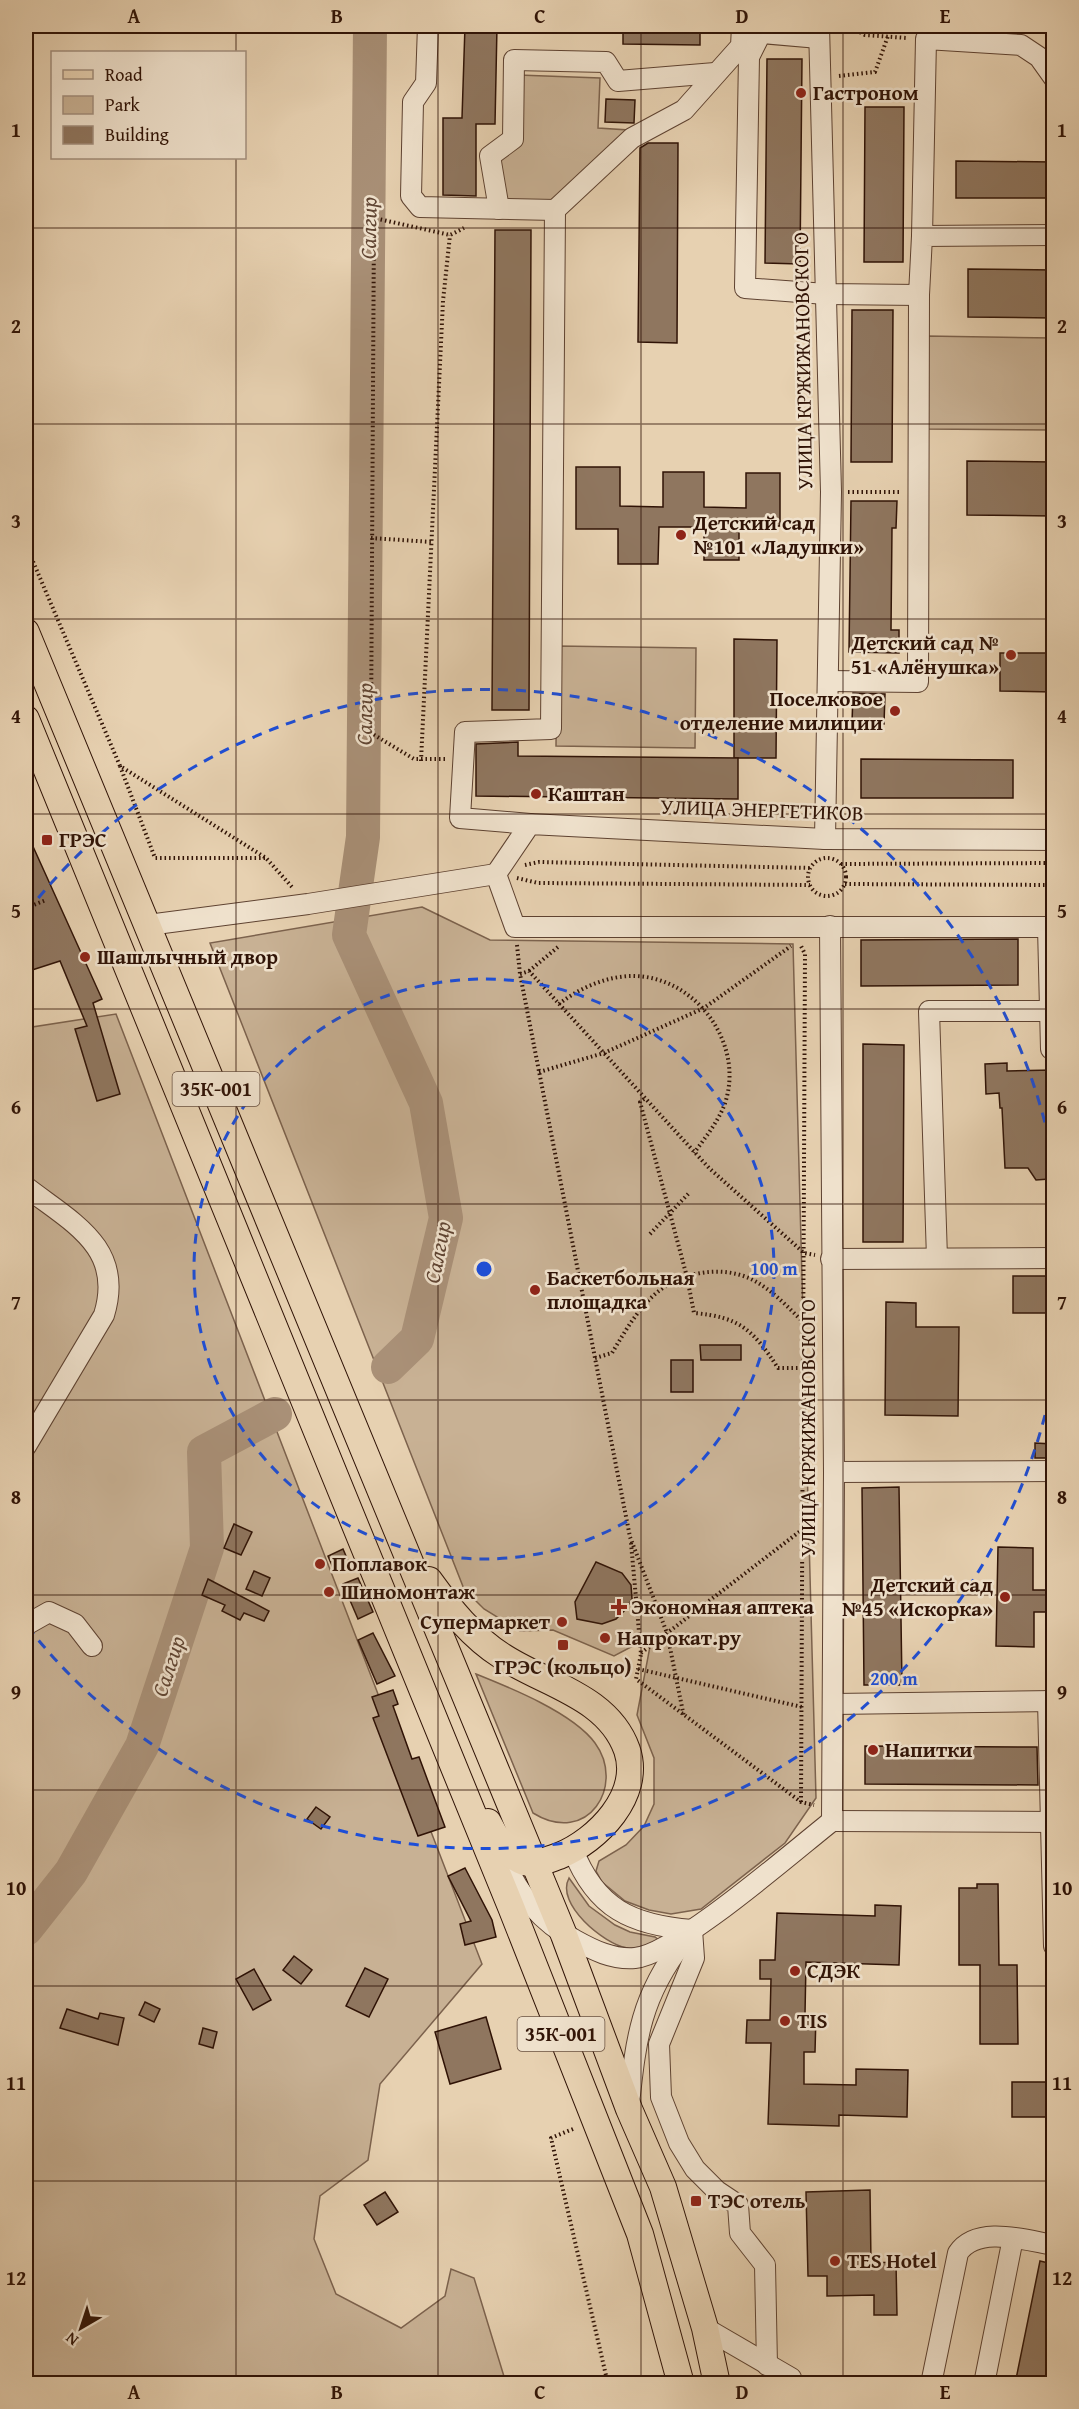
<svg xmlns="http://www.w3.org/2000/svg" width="1079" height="2409" viewBox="0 0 1079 2409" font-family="'Gentium Book Plus',serif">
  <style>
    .green { fill: #c8b194; stroke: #7c624d; stroke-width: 1.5 }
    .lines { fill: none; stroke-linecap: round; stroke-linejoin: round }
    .river { stroke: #a99077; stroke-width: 34 }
    .building { fill: #8f765f; stroke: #301306; stroke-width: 1.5 }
    .minor-casing { stroke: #5e4231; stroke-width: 22 }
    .major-casing { stroke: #301306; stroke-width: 28 }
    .path { stroke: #301306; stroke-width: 4; stroke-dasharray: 1.5 3; stroke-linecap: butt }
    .minor { stroke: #efe1cc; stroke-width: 20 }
    .major { stroke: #e7d1b1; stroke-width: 26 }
    .grid { fill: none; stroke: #301306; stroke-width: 1.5; stroke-opacity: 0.55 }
    .ring { fill: none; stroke: #1d4ed8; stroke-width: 3; stroke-dasharray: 10 8 }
    .poi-dot { fill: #8f2418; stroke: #efe1cc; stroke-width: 2 }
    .labels { text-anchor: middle; stroke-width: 5; stroke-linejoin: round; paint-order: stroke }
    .shield { fill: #efe1cc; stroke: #695141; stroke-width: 1.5 }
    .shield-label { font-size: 20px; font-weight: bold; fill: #301306 }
    .poi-label { font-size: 21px; font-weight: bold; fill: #301306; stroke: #efe1cc; text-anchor: start }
    .street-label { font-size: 21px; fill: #301306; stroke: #efe1cc }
    .water-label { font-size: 22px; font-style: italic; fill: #604533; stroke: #efe1cc }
    .centre { fill: #1d4ed8; stroke: #efe1cc; stroke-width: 3 }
    .ring-label { font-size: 18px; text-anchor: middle; font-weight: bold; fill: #1d4ed8; stroke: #efe1cc; stroke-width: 5; stroke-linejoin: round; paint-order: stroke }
    .neatline { fill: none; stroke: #301306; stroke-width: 2 }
    .grid-label { font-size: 20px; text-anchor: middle; font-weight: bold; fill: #301306 }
  </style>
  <rect width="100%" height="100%" fill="#e7d1b1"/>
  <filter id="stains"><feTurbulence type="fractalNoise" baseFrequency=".00333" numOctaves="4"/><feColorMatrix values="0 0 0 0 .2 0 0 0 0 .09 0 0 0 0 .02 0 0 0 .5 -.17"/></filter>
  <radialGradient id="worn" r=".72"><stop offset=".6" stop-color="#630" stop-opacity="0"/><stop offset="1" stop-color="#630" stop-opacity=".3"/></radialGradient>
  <g class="green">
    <polygon points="518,75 600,78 598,128 628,130 543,208 511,207 493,189 494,160 517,141"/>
    <polygon points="926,336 1053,338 1053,430 925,429"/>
    <polygon points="557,646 696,648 695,748 556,746"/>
    <polygon points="422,907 490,940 793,944 816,1798 785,1843 701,1909 671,1914 649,1910 625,1901 602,1882 596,1871 599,1861 626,1845 644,1826 654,1804 654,1758 637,1715 652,1636 614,1656 553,1630 520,1631 484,1609 464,1589 210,943"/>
    <polygon points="116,1014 482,1964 380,2084 368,2160 320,2196 314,2239 336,2294 401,2328 445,2296 451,2269 474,2278 506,2383 26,2384 26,1028"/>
    <path d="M476 1674C511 1688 573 1713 595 1743 626 1785 588 1847 533 1813Z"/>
    <path d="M569 1878 589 1906 615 1925 630 1932 655 1937 660 1941C649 1944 638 1950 627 1948 604 1944 555 1904 569 1878Z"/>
  </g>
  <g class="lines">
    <g class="river">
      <polyline points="370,26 363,837 349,935 426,1103 446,1218 417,1339 388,1367"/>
      <polyline points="26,1929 71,1872 142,1746 207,1548 204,1452 275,1414"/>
    </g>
  </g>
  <g class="building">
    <polygon points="465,26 497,26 495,124 476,124 476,196 443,195 443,118 462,118"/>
    <polygon points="623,26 700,26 700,45 623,44"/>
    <polygon points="767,59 802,59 800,264 765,263"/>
    <polygon points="606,99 635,100 634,123 605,122"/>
    <polygon points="865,107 904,107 903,262 864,262"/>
    <polygon points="648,143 678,143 677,343 638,342 640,148"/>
    <polygon points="956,161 1053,162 1053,198 956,198"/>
    <polygon points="495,230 531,230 529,710 492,710"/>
    <polygon points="968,269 1053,270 1053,318 968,317"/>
    <polygon points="852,310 893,310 892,462 851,462"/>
    <polygon points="967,461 1053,462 1053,516 967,515"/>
    <polygon points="576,467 620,467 620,506 663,507 663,472 704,472 704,507 746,508 746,473 780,473 780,526 739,526 739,560 704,560 704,527 659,527 658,564 618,564 618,529 576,529"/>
    <polygon points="851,501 897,501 896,528 892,528 891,630 899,630 899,653 849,652"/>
    <polygon points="734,639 777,640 776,758 734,758"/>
    <polygon points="1000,653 1053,653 1053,692 1000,691"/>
    <polygon points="853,693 885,694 884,724 852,723"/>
    <polygon points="518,742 518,756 738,758 738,799 476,796 476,744"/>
    <polygon points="861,759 1013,760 1013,798 861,798"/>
    <polygon points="26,831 102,999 93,1003 120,1094 97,1101 75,1029 87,1026 60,961 26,972"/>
    <polygon points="1018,939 1018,985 861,986 861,940"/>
    <polygon points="863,1044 904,1045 903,1242 863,1242"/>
    <polygon points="1007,1063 1007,1071 1053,1070 1053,1172 1049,1179 1036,1180 1028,1168 1005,1168 1002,1108 1000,1108 999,1093 986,1094 985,1064"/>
    <rect x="1013" y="1276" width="40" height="37"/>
    <polygon points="886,1302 916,1303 916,1327 959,1327 958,1416 885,1415"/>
    <polygon points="700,1345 741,1345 741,1360 701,1360"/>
    <rect x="671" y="1360" width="22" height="32"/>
    <polygon points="1035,1443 1053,1444 1053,1458 1035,1458"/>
    <polygon points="899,1487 902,1685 864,1685 862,1488"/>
    <polygon points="234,1524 252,1532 241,1555 224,1548"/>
    <polygon points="998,1547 1033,1548 1033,1590 1053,1590 1053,1612 1034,1612 1034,1647 996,1646"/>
    <polygon points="343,1549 349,1563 334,1570 328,1556"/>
    <polygon points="596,1562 622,1573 631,1585 632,1599 625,1610 616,1619 602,1624 577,1619 575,1602"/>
    <polygon points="254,1571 270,1578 262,1596 246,1589"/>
    <polygon points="358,1578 373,1612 358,1619 343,1584"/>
    <polygon points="208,1579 269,1611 264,1621 244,1613 240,1620 222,1611 225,1605 202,1595"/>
    <polygon points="373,1633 395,1676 377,1684 358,1640"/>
    <polygon points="393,1690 398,1704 393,1706 412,1759 419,1757 445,1827 418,1836 373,1718 379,1716 372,1697"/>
    <polygon points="865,1746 1037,1747 1038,1785 865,1784"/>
    <polygon points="316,1807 330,1817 321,1829 307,1819"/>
    <polygon points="465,1868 492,1920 496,1937 465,1945 460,1924 471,1921 448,1876"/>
    <polygon points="977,1884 998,1884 999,1965 1017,1965 1018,2044 980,2044 980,1965 959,1965 959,1888 977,1888"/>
    <polygon points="875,1905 901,1906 899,1965 806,1962 805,2014 816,2014 815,2052 804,2052 804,2084 856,2085 856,2069 908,2070 907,2117 839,2115 839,2126 768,2124 771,2043 746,2043 747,2020 770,2020 771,1979 760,1979 760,1960 775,1960 777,1913 875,1916"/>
    <polygon points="294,1956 312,1970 301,1984 283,1970"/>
    <polygon points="365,1968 388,1979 369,2017 346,2006"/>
    <polygon points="254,1969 271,2000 253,2010 236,1979"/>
    <polygon points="145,2002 160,2009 154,2022 139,2015"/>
    <polygon points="67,2009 98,2019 100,2013 124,2018 118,2045 60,2028"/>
    <polygon points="486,2017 501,2069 450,2084 435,2032"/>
    <polygon points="203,2028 217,2032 213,2048 199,2044"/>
    <rect x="1012" y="2082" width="41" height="35"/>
    <polygon points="870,2190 871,2263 896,2262 897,2315 874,2315 874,2295 827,2296 827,2276 808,2276 806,2192"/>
    <polygon points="385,2192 398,2212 377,2225 364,2205"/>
    <polygon points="1040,2261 1053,2264 1053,2384 1015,2384"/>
  </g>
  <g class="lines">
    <defs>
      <g id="minor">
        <polyline points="428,26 426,83 413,102 411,196 420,207 555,210 632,138 684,110 741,46 742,26"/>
        <polyline points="819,26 831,492 825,839"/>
        <polyline points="819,38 761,33 749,57 745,288 826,294 919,295 922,236 1054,235"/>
        <polyline points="499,209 490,156 513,139 514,60 606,62 618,81 715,73"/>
        <polyline points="922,236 926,39 1021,45 1039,57 1054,78"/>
        <polyline points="828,681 918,682 919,295"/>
        <polyline points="530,824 460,818 465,732 551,729 555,210"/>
        <polyline points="496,874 515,927 1054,927"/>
        <polyline points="496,874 530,824 825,839 1054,840"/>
        <polyline points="148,925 308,904 496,874"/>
        <polyline points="830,926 834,1472 832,1821"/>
        <polyline points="1048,927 1051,1049"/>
        <path d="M26 1187C71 1222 125 1247 104 1315L26 1446"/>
        <polyline points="937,1258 929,1011 1054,1011"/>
        <polyline points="831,1259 1054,1258"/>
        <polyline points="834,1472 1054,1471"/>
        <polyline points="26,1625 49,1612 75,1624 92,1646"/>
        <polyline points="1048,1701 1054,1946"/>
        <polyline points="834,1704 1054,1701"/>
        <polyline points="832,1821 1054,1822"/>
        <path d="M573 1850C596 1909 632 1925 692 1930"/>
        <path d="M504 1860C518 1894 542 1923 575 1940 593 1950 613 1960 635 1958 675 1955 795 1850 832 1821"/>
        <polyline points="692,1930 694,1958 659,2044 661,2097 679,2143 695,2169 717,2191 738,2205 740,2233 765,2265 767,2365"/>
        <path d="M629 2104C636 2038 641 1996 683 1942"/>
        <polyline points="705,2328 791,2378 792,2384"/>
        <path d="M931 2384 958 2253C977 2225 1024 2240 1054 2245"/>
        <polyline points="984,2384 1013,2238"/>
      </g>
      <g id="major">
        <polyline points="26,632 564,1935 629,2109 663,2187 705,2328 717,2384"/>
        <polyline points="26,719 511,1907 640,2234 681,2384"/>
        <path d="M429 1580C450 1609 472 1637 502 1656 544 1684 608 1696 627 1750 642 1795 598 1840 559 1856 547 1860 537 1865 524 1862 507 1856 496 1838 488 1822"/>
      </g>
    </defs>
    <use href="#minor" class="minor-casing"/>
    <use href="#major" class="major-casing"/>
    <g class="path">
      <polyline points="848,26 865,35 907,38"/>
      <polyline points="839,76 875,72 888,36"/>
      <polyline points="848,492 901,492"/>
      <polyline points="371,538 432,542"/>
      <polyline points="26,545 120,766 266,858 292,887"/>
      <polyline points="445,759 414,759 371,733 374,218 450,235 464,228"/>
      <polyline points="421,761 443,301 450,235"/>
      <polyline points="120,766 155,858 265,858"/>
      <circle cx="827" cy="877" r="19"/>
      <polyline points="841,864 1054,863"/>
      <polyline points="525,865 539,862 811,868"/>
      <polyline points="517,878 538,883 810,885"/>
      <polyline points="845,884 1054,885"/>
      <polyline points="26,908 46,900"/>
      <polyline points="517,945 520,974 630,1537 667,1633 684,1717"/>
      <polyline points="529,971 558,947"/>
      <polyline points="520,974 529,971 709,1168 804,1253 815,1255"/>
      <path d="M559 1004C578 989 604 977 630 976 695 974 747 1045 724 1106 717 1123 705 1138 694 1153"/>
      <polyline points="539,1072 604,1053 704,1008 791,946"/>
      <path d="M644 1099 640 1102 687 1277 694 1313C740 1317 753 1330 778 1368H803"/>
      <polyline points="650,1234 690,1192"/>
      <path d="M595 1358 612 1353C624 1333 636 1312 653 1296 678 1272 722 1264 753 1280 772 1290 788 1307 803 1322"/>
      <polyline points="631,1543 641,1654 636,1679 801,1802 814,1805"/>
      <polyline points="641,1653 816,1519"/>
      <polyline points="638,1669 802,1707"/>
      <polyline points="801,1802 805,954 801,946"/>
      <polyline points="573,2129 551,2138 608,2384"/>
    </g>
    <use href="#minor" class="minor"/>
    <use href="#major" class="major"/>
  </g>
  <path class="grid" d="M236 26V52M438 26V2384M641 26V2384M843 26V2384M236 158V2384M26 228H1054M26 424H1054M26 619H1054M26 814H1054M26 1009H1054M26 1204H1054M26 1400H1054M26 1595H1054M26 1790H1054M26 1986H1054M26 2181H1054"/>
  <g class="ring">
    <circle cx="484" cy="1269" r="290"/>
    <path d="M1053 1380A580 580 0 0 1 27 1626M27 912A580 580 0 0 1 1053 1158"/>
  </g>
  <g class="poi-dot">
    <circle cx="801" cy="93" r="6"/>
    <circle cx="681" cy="535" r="6"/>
    <circle cx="1011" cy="655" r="6"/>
    <circle cx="895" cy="711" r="6"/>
    <circle cx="536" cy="794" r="6"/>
    <rect x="41" y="834" width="12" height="12" rx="3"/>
    <circle cx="85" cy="957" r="6"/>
    <circle cx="535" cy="1290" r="6"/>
    <circle cx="320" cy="1564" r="6"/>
    <circle cx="329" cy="1592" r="6"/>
    <circle cx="1005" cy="1597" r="6"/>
    <path d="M616 1598h6v6h6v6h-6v6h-6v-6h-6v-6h6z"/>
    <circle cx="562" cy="1622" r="6"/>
    <circle cx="605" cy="1638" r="6"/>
    <rect x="557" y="1639" width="12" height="12" rx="3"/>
    <circle cx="873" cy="1750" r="6"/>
    <circle cx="795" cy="1971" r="6"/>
    <circle cx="785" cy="2021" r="6"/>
    <rect x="690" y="2195" width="12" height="12" rx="3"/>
    <circle cx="835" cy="2261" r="6"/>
  </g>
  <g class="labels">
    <g class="shield">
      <rect x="172.5" y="1072" width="87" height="34" rx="4.5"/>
      <rect x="517.5" y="2017" width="87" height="34" rx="4.5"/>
    </g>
    <g class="shield-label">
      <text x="216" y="1096">35К-001</text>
      <text x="561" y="2041">35К-001</text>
    </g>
    <g class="poi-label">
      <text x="813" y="100">Гастроном</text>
      <text x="693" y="530">Детский сад<tspan x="693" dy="24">№101 «Ладушки»</tspan></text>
      <text x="999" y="650" text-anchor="end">Детский сад №<tspan x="999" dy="24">51 «Алёнушка»</tspan></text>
      <text x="883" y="706" text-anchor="end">Поселковое<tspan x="883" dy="24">отделение милиции</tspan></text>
      <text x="548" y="801">Каштан</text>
      <text x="59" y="847">ГРЭС</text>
      <text x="97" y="964">Шашлычный двор</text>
      <text x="547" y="1285">Баскетбольная<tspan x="547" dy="24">площадка</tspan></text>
      <text x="332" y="1571">Поплавок</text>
      <text x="993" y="1592" text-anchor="end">Детский сад<tspan x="993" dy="24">№45 «Искорка»</tspan></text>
      <text x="341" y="1599">Шиномонтаж</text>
      <text x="631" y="1614">Экономная аптека</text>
      <text x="550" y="1629" text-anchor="end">Супермаркет</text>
      <text x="617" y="1645">Напрокат.ру</text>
      <text x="563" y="1674" text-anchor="middle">ГРЭС (кольцо)</text>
      <text x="885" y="1757">Напитки</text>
      <text x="807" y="1978">СДЭК</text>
      <text x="797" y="2028">TIS</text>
      <text x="708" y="2208">ТЭС отель</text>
      <text x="847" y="2268">TES Hotel</text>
    </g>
    <g class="street-label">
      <text transform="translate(803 361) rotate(-91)" y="7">УЛИЦА КРЖИЖАНОВСКОГО</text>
      <text transform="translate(762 810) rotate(2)" y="7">УЛИЦА ЭНЕРГЕТИКОВ</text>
      <text transform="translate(808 1428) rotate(-90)" y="7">УЛИЦА КРЖИЖАНОВСКОГО</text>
    </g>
    <g class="water-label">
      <text transform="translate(368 228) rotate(-89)" y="8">Салгир</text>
      <text transform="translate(364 714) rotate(-89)" y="8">Салгир</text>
      <text transform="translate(437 1252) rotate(-79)" y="8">Салгир</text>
      <text transform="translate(168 1666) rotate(-72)" y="8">Салгир</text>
    </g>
  </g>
  <circle cx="484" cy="1269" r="9" class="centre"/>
  <g class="ring-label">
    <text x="774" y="1275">100 m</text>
    <text x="894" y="1685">200 m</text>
  </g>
  <rect width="1079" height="2409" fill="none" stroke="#e7d1b1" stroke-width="66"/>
  <rect x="51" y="51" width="195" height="108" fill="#efe1cc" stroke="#a38f7d" stroke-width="1.5"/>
  <rect x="63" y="70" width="30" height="9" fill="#e7d1b1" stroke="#a38f7d" stroke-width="1.5"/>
  <text x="105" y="81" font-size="18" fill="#301306">Road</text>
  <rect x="63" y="96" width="30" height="18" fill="#c8b194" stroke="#a38f7d" stroke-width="1.5"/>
  <text x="105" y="111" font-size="18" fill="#301306">Park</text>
  <rect x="63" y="126" width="30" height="18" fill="#8f765f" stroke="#a38f7d" stroke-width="1.5"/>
  <text x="105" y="141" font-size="18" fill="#301306">Building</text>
  <g transform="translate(81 2328) rotate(219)" stroke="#efe1cc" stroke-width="4.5" paint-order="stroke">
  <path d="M0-4.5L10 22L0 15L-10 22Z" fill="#301306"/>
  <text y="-9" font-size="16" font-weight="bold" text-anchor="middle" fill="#301306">N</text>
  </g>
  <rect x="33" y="33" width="1013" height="2343" class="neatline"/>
  <g class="grid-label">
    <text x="134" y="23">A</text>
    <text x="337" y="23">B</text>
    <text x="540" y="23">C</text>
    <text x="742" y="23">D</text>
    <text x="945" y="23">E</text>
    <text x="16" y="137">1</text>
    <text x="1062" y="137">1</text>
    <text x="16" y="333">2</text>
    <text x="1062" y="333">2</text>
    <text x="16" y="528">3</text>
    <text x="1062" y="528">3</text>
    <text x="16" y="723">4</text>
    <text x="1062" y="723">4</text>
    <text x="16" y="918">5</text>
    <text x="1062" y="918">5</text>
    <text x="16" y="1114">6</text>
    <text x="1062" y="1114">6</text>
    <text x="16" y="1309">7</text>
    <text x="1062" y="1309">7</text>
    <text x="16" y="1504">8</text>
    <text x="1062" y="1504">8</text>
    <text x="16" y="1699">9</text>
    <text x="1062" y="1699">9</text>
    <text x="16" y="1895">10</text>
    <text x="1062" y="1895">10</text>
    <text x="16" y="2090">11</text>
    <text x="1062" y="2090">11</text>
    <text x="16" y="2285">12</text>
    <text x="1062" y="2285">12</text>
    <text x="134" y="2399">A</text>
    <text x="337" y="2399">B</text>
    <text x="540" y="2399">C</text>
    <text x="742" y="2399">D</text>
    <text x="945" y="2399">E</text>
  </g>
  <rect width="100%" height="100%" filter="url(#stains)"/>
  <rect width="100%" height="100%" fill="url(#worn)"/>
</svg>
